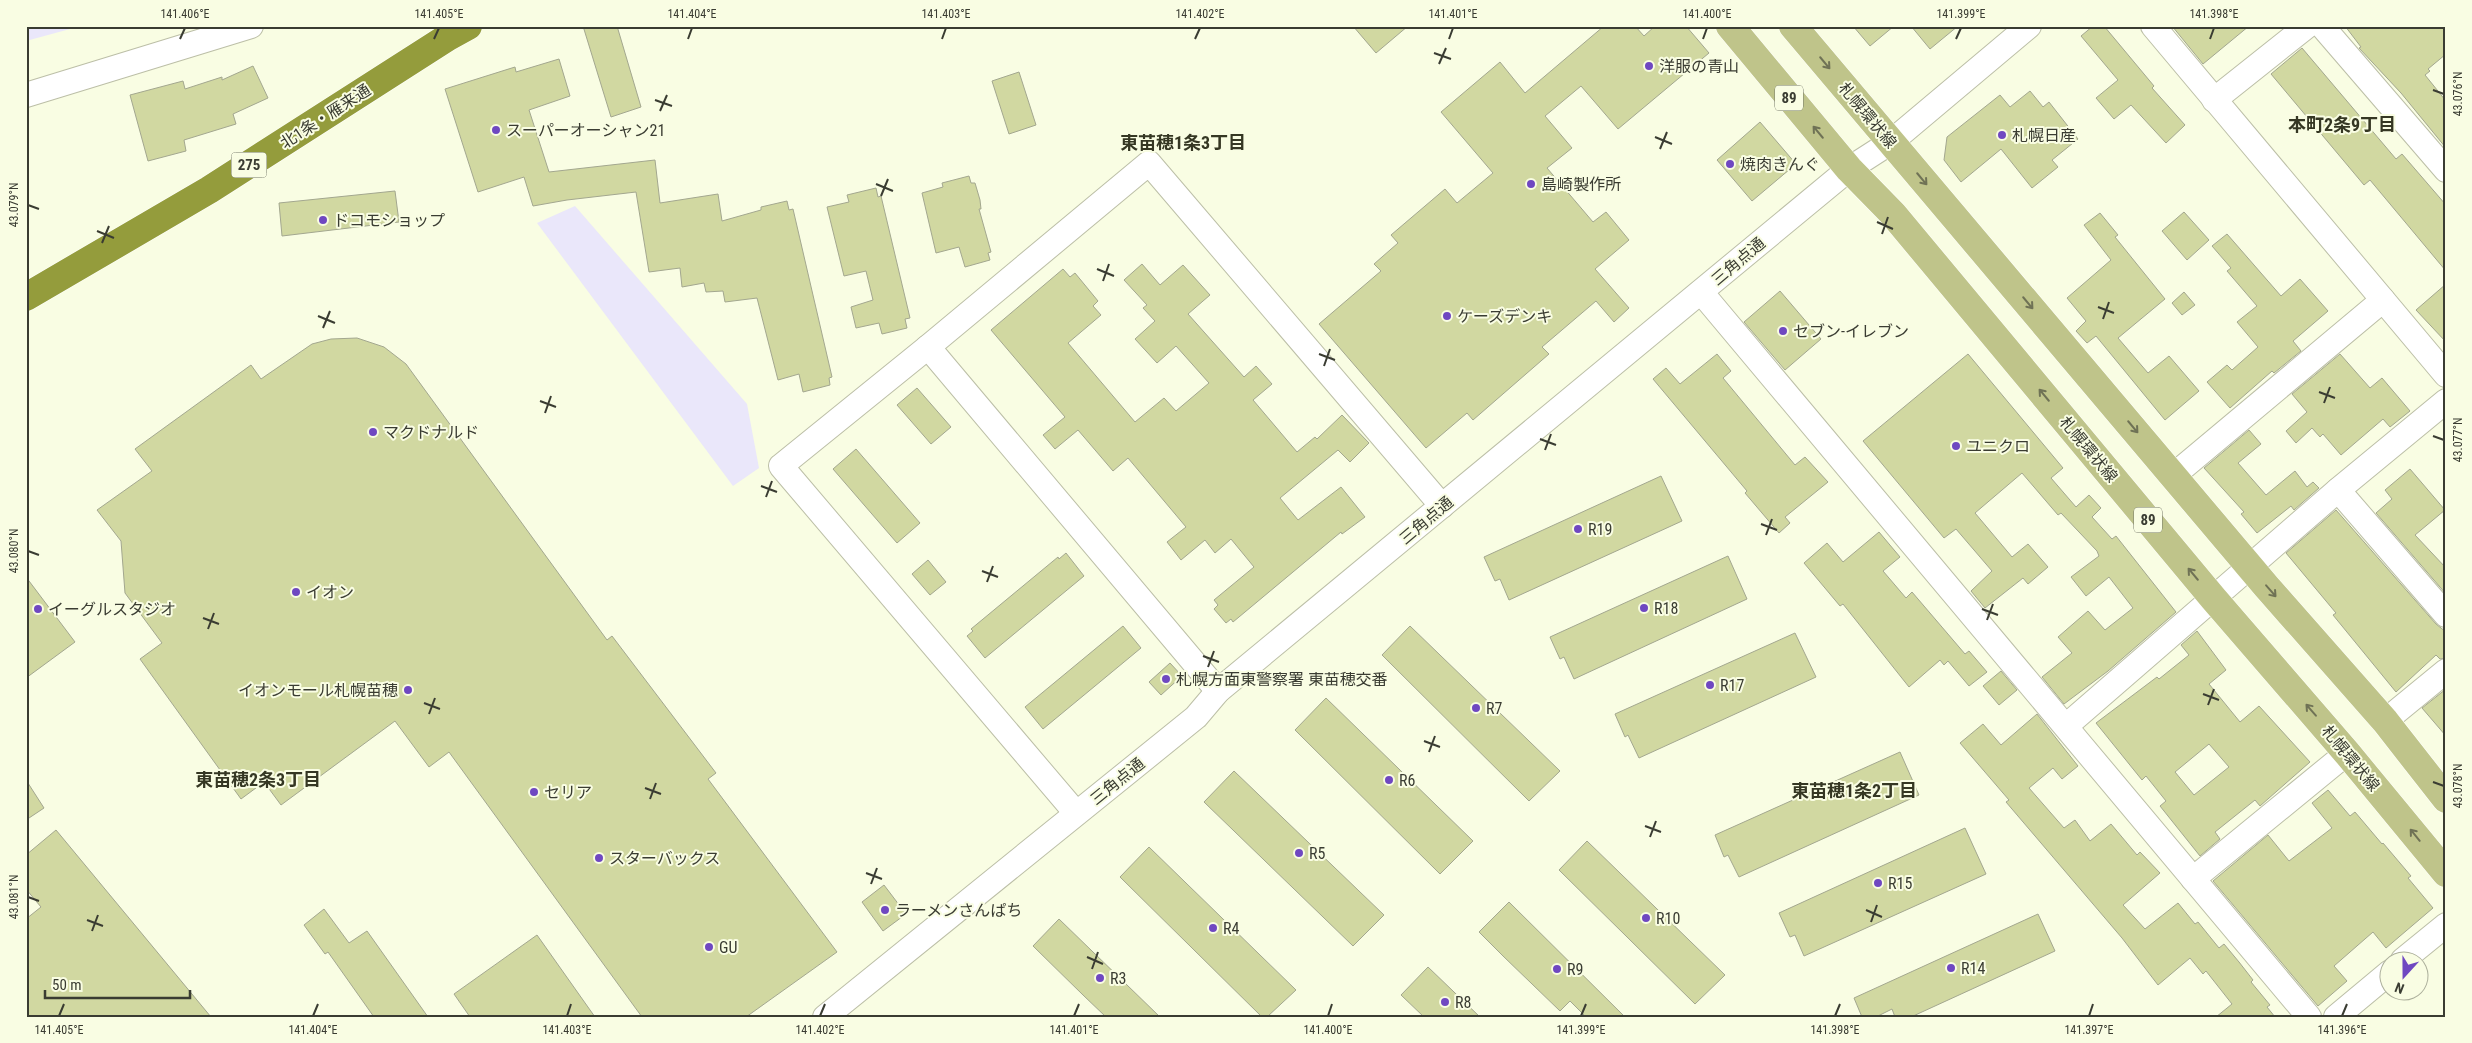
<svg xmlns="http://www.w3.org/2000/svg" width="2472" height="1043" viewBox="0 0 2472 1043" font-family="'Roboto Condensed','Noto Sans JP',sans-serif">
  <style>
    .green { fill: #eae7fa }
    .building { fill: #d1d8a1; stroke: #a3a78f; fill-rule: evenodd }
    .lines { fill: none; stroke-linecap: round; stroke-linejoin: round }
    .minor-casing { stroke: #bcbfa7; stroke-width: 26 }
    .major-casing { stroke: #fff; stroke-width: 29 }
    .highway-casing { stroke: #fff; stroke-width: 29 }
    .minor { stroke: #fff; stroke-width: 24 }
    .major { stroke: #bfc48a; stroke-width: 28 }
    .highway { stroke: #949c3c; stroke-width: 28 }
    .oneway { stroke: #6f7255 }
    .ticks { fill: none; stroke: #3a3c32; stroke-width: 2 }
    .poi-dot { fill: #6f48c1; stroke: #f9fde3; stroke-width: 2 }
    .labels { text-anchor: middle; stroke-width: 4; stroke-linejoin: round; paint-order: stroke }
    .shield { fill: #f9fde3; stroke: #737667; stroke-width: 1 }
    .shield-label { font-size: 15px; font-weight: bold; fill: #3a3c32 }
    .poi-label { font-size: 16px; fill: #3a3c32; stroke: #f9fde3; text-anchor: start }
    .street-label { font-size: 16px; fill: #3a3c32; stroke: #f9fde3 }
    .neighbourhood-label { font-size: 18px; font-weight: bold; fill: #353723; stroke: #f9fde3 }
    .neatline { fill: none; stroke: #3a3c32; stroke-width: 2 }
    .ticks-label { font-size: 12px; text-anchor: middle; fill: #3a3c32 }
  </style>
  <rect width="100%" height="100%" fill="#f9fde3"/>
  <g class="green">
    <polygon points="26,26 81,26 26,41"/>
    <polygon points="575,206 747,404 759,468 733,486 537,223"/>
  </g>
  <g class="building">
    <polygon points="583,26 617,26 641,107 611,117"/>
    <polygon points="1353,26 1408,26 1376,53"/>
    <polygon points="1604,26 1635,26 1644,36 1655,26 1686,26 1709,53 1618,129 1581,86 1545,116 1572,148 1547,168 1593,222 1606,212 1629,240 1595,269 1629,308 1614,322 1596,301 1542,347 1549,354 1473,420 1467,413 1426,448 1319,324 1381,271 1374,264 1398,243 1391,235 1445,189 1457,203 1493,173 1441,112 1500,62 1525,93"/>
    <polygon points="1853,26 1894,26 1870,46"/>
    <polygon points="1911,26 1958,26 1930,49"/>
    <polygon points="2093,26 2104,26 2154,86 2152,88 2185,125 2166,143 2131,105 2114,119 2096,98 2118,80 2081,36"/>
    <polygon points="2172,26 2249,26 2203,64"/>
    <polygon points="2345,26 2446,26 2446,54 2428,69 2430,71 2425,75 2446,101 2446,148 2401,93 2359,48 2361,47"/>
    <polygon points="2302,48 2396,159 2402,154 2446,205 2446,271 2370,180 2364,185 2271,74"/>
    <polygon points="559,59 570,96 529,110 549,172 655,160 660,203 718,194 722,221 761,210 761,207 787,201 789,210 793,209 832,377 829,378 830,385 803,392 799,374 778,380 757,298 725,302 723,291 706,292 704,283 682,287 680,268 649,272 636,192 567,200 533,206 524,177 478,192 445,89 515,67 516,72"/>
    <polygon points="253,66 268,98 233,114 236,124 184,140 186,151 148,161 130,95 183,81 185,89 222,77 222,80"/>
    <polygon points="1019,72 1036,125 1009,134 992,81"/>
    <polygon points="2030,91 2043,107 2049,102 2078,139 2052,160 2058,167 2032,188 2001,149 1961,182 1944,160 1947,137 2000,95 2010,107"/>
    <polygon points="1760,122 1796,164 1752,201 1717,160"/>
    <polygon points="969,176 971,183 975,183 980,200 981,209 979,209 991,252 988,253 990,260 965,267 959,247 936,253 922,193 943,187 942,183"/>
    <polygon points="876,188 878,197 881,196 910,318 905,319 907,328 882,334 879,323 856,328 851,307 873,300 866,271 844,276 827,207 849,202 847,195"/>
    <polygon points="395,191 399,222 282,236 279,203"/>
    <polygon points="2184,212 2209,240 2187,260 2162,231"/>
    <polygon points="2100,213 2118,235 2115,237 2165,299 2118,338 2148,373 2169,356 2199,391 2165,420 2096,336 2087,343 2076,331 2086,321 2067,298 2111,260 2084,225"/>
    <polygon points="2227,234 2281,296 2300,279 2328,311 2293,341 2301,351 2274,373 2272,371 2230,408 2207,382 2227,365 2232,370 2258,347 2237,322 2257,306 2227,271 2231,268 2212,246"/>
    <polygon points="1142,264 1160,285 1183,265 1210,295 1188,314 1244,377 1256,366 1272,384 1253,400 1297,452 1315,437 1317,439 1342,415 1369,443 1350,462 1338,450 1280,498 1298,520 1341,487 1365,517 1342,534 1341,532 1233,622 1231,619 1226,623 1214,609 1218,605 1214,600 1254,567 1231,539 1215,553 1205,540 1181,560 1167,542 1186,527 1128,458 1113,471 1078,430 1055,449 1043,435 1065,417 991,330 1063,269 1070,277 1075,273 1098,301 1093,306 1101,315 1068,343 1135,422 1164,398 1176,411 1209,383 1176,346 1157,363 1135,339 1155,321 1143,308 1147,305 1124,280"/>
    <polygon points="2446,284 2446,342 2416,310"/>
    <polygon points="1780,291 1821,339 1785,370 1744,322"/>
    <polygon points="2184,292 2195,305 2182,315 2172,303"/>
    <polygon points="357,338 384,347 406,364 607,640 612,636 716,773 708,779 837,952 746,1017 642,1017 449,752 429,767 395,721 281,805 264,782 241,799 140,659 162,643 125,593 121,541 97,510 152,471 135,449 251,365 261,379 312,344 331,339"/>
    <polygon points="1717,354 1731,371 1723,378 1795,465 1805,457 1828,482 1785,517 1790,523 1779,533 1745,493 1747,491 1653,379 1666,368 1680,384"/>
    <polygon points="1968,354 2063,468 2051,478 2076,507 2089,495 2101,508 2092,517 2112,539 2116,536 2176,612 2108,671 2064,704 2042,677 2072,653 2058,637 2088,611 2105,630 2133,608 2109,577 2086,596 2071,577 2099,556 2097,551 2061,513 2058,515 2022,473 1975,513 2012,557 2028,544 2048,567 2028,584 2023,578 1985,608 1971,591 1992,571 1956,529 1944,538 1863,441"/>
    <polygon points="2340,354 2370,388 2382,378 2410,411 2390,427 2383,419 2341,455 2323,434 2320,437 2312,428 2296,443 2286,431 2307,412 2292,394"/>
    <polygon points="917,388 951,427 931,444 897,405"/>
    <polygon points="2249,430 2261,444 2238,463 2266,495 2295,471 2307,487 2313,482 2319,488 2294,510 2291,506 2257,533 2241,514 2244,512 2204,468"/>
    <polygon points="856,449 920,523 897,543 833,469"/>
    <polygon points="2410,469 2445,510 2415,535 2446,568 2446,594 2376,513 2392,499 2385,490"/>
    <polygon points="1661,476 1682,521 1509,600 1500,579 1495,581 1484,557"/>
    <polygon points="2336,510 2436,624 2446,632 2446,658 2440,659 2436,655 2396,692 2333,615 2336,613 2286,553"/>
    <polygon points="1879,532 1900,557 1883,571 1906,598 1912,592 1965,654 1969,651 1987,672 1969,686 1948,661 1944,665 1940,660 1909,687 1843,604 1840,606 1804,563 1827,543 1843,562"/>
    <polygon points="1066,553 1084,576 985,658 967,636 973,631 971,629 1058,557 1059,559"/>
    <polygon points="1728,556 1747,599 1574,679 1564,657 1560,659 1550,637"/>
    <polygon points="928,560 946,582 930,595 912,574"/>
    <polygon points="26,577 75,642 26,678"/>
    <polygon points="1123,626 1141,648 1043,729 1025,707"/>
    <polygon points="1410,626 1560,771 1529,801 1382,655"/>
    <path d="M2197 631 2226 670 2209 684 2240 722 2259 706 2310 762 2260 806 2255 800 2215 832 2220 839 2200 856 2160 806 2166 801 2146 776 2142 780 2096 723 2157 677 2159 679 2189 655 2181 645ZM2209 744 2229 767 2194 795 2175 772Z"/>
    <polygon points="1795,633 1816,677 1639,758 1628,735 1625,737 1615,714"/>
    <polygon points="1170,663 1182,676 1161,695 1149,682"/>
    <polygon points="2001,671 2017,690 1999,705 1983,686"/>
    <polygon points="2446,689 2446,736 2422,708"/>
    <polygon points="1326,698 1473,841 1440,874 1295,730"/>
    <polygon points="2037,714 2078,766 2062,779 2053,768 2029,788 2064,828 2075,820 2090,841 2111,824 2137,855 2140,852 2160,873 2123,905 2145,929 2178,903 2195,924 2198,922 2219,948 2224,944 2239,962 2253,980 2251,982 2270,1005 2267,1007 2275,1017 2216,1017 2232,1004 2206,971 2203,974 2190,958 2158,985 2122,938 2006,802 2009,800 1960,743 1983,724 2001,745"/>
    <polygon points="1900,752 1919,795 1739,877 1728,855 1724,857 1715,835"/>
    <polygon points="1234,771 1384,915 1353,946 1204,802"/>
    <polygon points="26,780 44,808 26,820"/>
    <polygon points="2328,790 2350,816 2355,812 2382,844 2383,843 2411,876 2408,878 2433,908 2386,948 2373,932 2334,966 2347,981 2318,1006 2213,881 2268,835 2289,861 2332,828 2312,803"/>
    <polygon points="1965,828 1986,874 1804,956 1795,935 1790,937 1779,913"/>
    <polygon points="56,830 211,1017 26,1017 26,919 41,907 26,889 26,855"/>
    <polygon points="1587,841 1725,975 1695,1004 1559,870"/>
    <polygon points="1149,847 1296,990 1267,1017 1262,1017 1120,877"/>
    <polygon points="884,885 906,914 883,931 862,902"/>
    <polygon points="1509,902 1625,1017 1586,1017 1570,1001 1560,1011 1503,956 1479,932"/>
    <polygon points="324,909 349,943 367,931 428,1017 374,1017 328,952 325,954 304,925"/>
    <polygon points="2038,914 2055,951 1911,1017 1895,1017 1892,1009 1876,1017 1862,1017 1854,998"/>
    <polygon points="1059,919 1160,1017 1106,1017 1083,995 1033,946"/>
    <polygon points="537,935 595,1017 470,1017 454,994"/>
    <polygon points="1428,967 1480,1017 1424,1017 1401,995"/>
  </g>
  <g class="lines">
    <defs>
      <g id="minor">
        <polyline points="2153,26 2446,375"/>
        <polyline points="2322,26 2446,170"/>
        <polyline points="26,95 251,26"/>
        <polyline points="2214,100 2307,26"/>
        <polyline points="1701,292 2309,1017"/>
        <polyline points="928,347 1218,691"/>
        <polyline points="2174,475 2383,300"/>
        <polyline points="2338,490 2446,615"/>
        <polyline points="2385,721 2446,671"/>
        <polyline points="2066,726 2338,490 2446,401"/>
        <polyline points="1076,813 781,466 928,347 1149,163 1442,506"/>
        <polyline points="2193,879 2347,753"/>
        <polyline points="2403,960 2446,925"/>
        <polyline points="825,1017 1196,717 1218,691 1849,169 1891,142 2029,26"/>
        <polyline points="2336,1017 2390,972"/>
      </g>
      <g id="major">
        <polyline points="1730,26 1849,169 1893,214 2213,598 2347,753 2446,873"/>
        <polyline points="1793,26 2266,586 2385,721 2446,799"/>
      </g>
      <polyline id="highway" points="26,297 209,190 448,37 468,26"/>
    </defs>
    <use href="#minor" class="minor-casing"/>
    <use href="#major" class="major-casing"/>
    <use href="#highway" class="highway-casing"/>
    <use href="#minor" class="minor"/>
    <use href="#major" class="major"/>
    <use href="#highway" class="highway"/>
  </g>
  <defs><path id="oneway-shaft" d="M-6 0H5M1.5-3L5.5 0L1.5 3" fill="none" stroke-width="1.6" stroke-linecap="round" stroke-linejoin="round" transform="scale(1.25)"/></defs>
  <g class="oneway">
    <use href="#oneway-shaft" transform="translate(1825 63) rotate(50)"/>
    <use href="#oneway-shaft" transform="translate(1818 132) rotate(-130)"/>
    <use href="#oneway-shaft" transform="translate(1922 179) rotate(50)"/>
    <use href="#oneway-shaft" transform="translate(2028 303) rotate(50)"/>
    <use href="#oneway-shaft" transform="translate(2044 395) rotate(-130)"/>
    <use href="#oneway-shaft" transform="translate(2133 427) rotate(50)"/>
    <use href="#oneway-shaft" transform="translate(2193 574) rotate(-130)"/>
    <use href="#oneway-shaft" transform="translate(2271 591) rotate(49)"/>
    <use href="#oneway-shaft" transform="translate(2311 710) rotate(-131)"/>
    <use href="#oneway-shaft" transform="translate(2415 835) rotate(-129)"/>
  </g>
  <path class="ticks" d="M180 39 185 28M434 39 439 28M688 39 692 28M942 39 946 28M1195 39 1200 28M1449 39 1453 28M1703 39 1707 28M1956 39 1961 28M2210 39 2214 28M1434 53 1451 59M1439 64 1446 48M2433 90 2444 94M655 100 672 106M660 111 667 95M1655 137 1672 144M1660 149 1667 132M876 184 893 191M881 196 888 179M28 205 39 209M1877 222 1893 229M97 231 114 238M1882 234 1888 217M102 243 109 226M1097 269 1114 276M1103 281 1109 264M2098 307 2114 313M318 316 335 323M2103 319 2109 302M323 328 330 311M1319 354 1335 360M1324 366 1330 349M2319 392 2335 398M540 401 556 407M2324 403 2330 387M545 413 551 396M2433 436 2444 440M1540 439 1556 445M1545 450 1551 434M761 486 777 492M766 497 772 481M1761 524 1777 530M1766 535 1772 519M28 551 39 555M982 571 998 577M987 582 993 566M1982 609 1998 615M203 618 219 624M1987 620 1993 604M208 629 214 613M1203 656 1219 662M1208 667 1214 651M2203 694 2219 700M424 703 440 709M2208 705 2214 689M429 714 435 698M1424 741 1440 747M1429 752 1435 736M2433 782 2444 786M645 788 661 794M650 799 656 783M1645 826 1661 832M1650 837 1656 821M866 873 882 879M871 884 877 868M28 897 39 901M1866 910 1882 917M87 920 103 926M1871 922 1877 905M92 931 98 915M1087 957 1103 964M1092 969 1098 952M59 1016 64 1004M313 1016 318 1004M567 1016 571 1004M820 1016 825 1004M1074 1016 1079 1004M1328 1016 1332 1004M1581 1016 1586 1004M1835 1016 1840 1004M2089 1016 2093 1004M2342 1016 2347 1004"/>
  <g class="poi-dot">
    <circle cx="1649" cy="66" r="5"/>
    <circle cx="496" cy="130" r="5"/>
    <circle cx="2002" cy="135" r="5"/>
    <circle cx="1730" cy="164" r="5"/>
    <circle cx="1531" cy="184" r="5"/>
    <circle cx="323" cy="220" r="5"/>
    <circle cx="1447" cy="316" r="5"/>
    <circle cx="1783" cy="331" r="5"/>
    <circle cx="373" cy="432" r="5"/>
    <circle cx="1956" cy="446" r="5"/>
    <circle cx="1578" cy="529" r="5"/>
    <circle cx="296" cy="592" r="5"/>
    <circle cx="1644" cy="608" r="5"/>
    <circle cx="38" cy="609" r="5"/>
    <circle cx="1166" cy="679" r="5"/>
    <circle cx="1710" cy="685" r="5"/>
    <circle cx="408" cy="690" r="5"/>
    <circle cx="1476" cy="708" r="5"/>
    <circle cx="1389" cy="780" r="5"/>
    <circle cx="534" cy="792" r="5"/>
    <circle cx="1299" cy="853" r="5"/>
    <circle cx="599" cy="858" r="5"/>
    <circle cx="1878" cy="883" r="5"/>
    <circle cx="885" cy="910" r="5"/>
    <circle cx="1646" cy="918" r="5"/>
    <circle cx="1213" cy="928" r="5"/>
    <circle cx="709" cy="947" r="5"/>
    <circle cx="1951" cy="968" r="5"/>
    <circle cx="1557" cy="969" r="5"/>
    <circle cx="1100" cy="978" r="5"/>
    <circle cx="1445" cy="1002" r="5"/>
  </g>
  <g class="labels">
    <g class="shield">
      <rect x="1775" y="85.5" width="28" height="25" rx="4"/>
      <rect x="231.5" y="152.5" width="35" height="25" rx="4"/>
      <rect x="2134" y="507.5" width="28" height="25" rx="4"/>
    </g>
    <g class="shield-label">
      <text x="1789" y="103">89</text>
      <text x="249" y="170">275</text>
      <text x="2148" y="525">89</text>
    </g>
    <g class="poi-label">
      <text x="1659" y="72">洋服の青山</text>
      <text x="506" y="136">スーパーオーシャン21</text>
      <text x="2012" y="141">札幌日産</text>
      <text x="1740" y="170">焼肉きんぐ</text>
      <text x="1541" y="190">島崎製作所</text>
      <text x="333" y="226">ドコモショップ</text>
      <text x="1457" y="322">ケーズデンキ</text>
      <text x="1793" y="337">セブン-イレブン</text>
      <text x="383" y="438">マクドナルド</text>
      <text x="1966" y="452">ユニクロ</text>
      <text x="1588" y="535">R19</text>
      <text x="306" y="598">イオン</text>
      <text x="1654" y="614">R18</text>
      <text x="48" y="615">イーグルスタジオ</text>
      <text x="1176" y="685">札幌方面東警察署 東苗穂交番</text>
      <text x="1720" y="691">R17</text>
      <text x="398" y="696" text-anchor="end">イオンモール札幌苗穂</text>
      <text x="1486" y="714">R7</text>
      <text x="1399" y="786">R6</text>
      <text x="544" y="798">セリア</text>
      <text x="1309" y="859">R5</text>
      <text x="609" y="864">スターバックス</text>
      <text x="1888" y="889">R15</text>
      <text x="895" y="916">ラーメンさんぱち</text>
      <text x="1656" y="924">R10</text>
      <text x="1223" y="934">R4</text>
      <text x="719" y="953">GU</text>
      <text x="1961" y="974">R14</text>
      <text x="1567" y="975">R9</text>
      <text x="1110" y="984">R3</text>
      <text x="1455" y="1008">R8</text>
    </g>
    <g class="street-label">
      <text transform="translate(1868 115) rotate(50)" y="6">札幌環状線</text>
      <text transform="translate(325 116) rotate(-33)" y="6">北1条・雁来通</text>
      <text transform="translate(1738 261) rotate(-40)" y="6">三角点通</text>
      <text transform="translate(2089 449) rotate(50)" y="6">札幌環状線</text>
      <text transform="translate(1426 520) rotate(-40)" y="6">三角点通</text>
      <text transform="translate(2351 758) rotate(50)" y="6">札幌環状線</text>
      <text transform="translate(1117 781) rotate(-39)" y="6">三角点通</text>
    </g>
    <g class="neighbourhood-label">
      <text x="2342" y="131">本町2条9丁目</text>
      <text x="1183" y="149">東苗穂1条3丁目</text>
      <text x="258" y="786">東苗穂2条3丁目</text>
      <text x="1854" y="797">東苗穂1条2丁目</text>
    </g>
  </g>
  <rect width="2472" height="1043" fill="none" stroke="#f9fde3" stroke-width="55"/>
  <g transform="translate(2404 976) rotate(201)"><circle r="24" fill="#f9fde3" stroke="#adb09c"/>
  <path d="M0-4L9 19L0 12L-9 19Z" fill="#6f48c1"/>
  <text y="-8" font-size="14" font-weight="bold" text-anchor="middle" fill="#3a3c32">N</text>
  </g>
  <path d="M45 990v8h145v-8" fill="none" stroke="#3a3c32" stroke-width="2.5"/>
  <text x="52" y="990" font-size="15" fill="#3a3c32" stroke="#f9fde3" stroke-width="4" paint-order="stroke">50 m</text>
  <rect x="28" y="28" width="2416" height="988" class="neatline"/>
  <g class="ticks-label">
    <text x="185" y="18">141.406°E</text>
    <text x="439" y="18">141.405°E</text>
    <text x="692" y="18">141.404°E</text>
    <text x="946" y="18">141.403°E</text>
    <text x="1200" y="18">141.402°E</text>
    <text x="1453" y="18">141.401°E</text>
    <text x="1707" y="18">141.400°E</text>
    <text x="1961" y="18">141.399°E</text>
    <text x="2214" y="18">141.398°E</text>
    <text transform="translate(2458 94) rotate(-90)" y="4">43.076°N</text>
    <text transform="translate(14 205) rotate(-90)" y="4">43.079°N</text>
    <text transform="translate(2458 440) rotate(-90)" y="4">43.077°N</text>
    <text transform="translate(14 551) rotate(-90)" y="4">43.080°N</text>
    <text transform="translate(2458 786) rotate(-90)" y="4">43.078°N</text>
    <text transform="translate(14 897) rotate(-90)" y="4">43.081°N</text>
    <text x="59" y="1034">141.405°E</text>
    <text x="313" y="1034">141.404°E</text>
    <text x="567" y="1034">141.403°E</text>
    <text x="820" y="1034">141.402°E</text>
    <text x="1074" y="1034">141.401°E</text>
    <text x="1328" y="1034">141.400°E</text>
    <text x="1581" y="1034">141.399°E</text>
    <text x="1835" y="1034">141.398°E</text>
    <text x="2089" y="1034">141.397°E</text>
    <text x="2342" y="1034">141.396°E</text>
  </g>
</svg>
